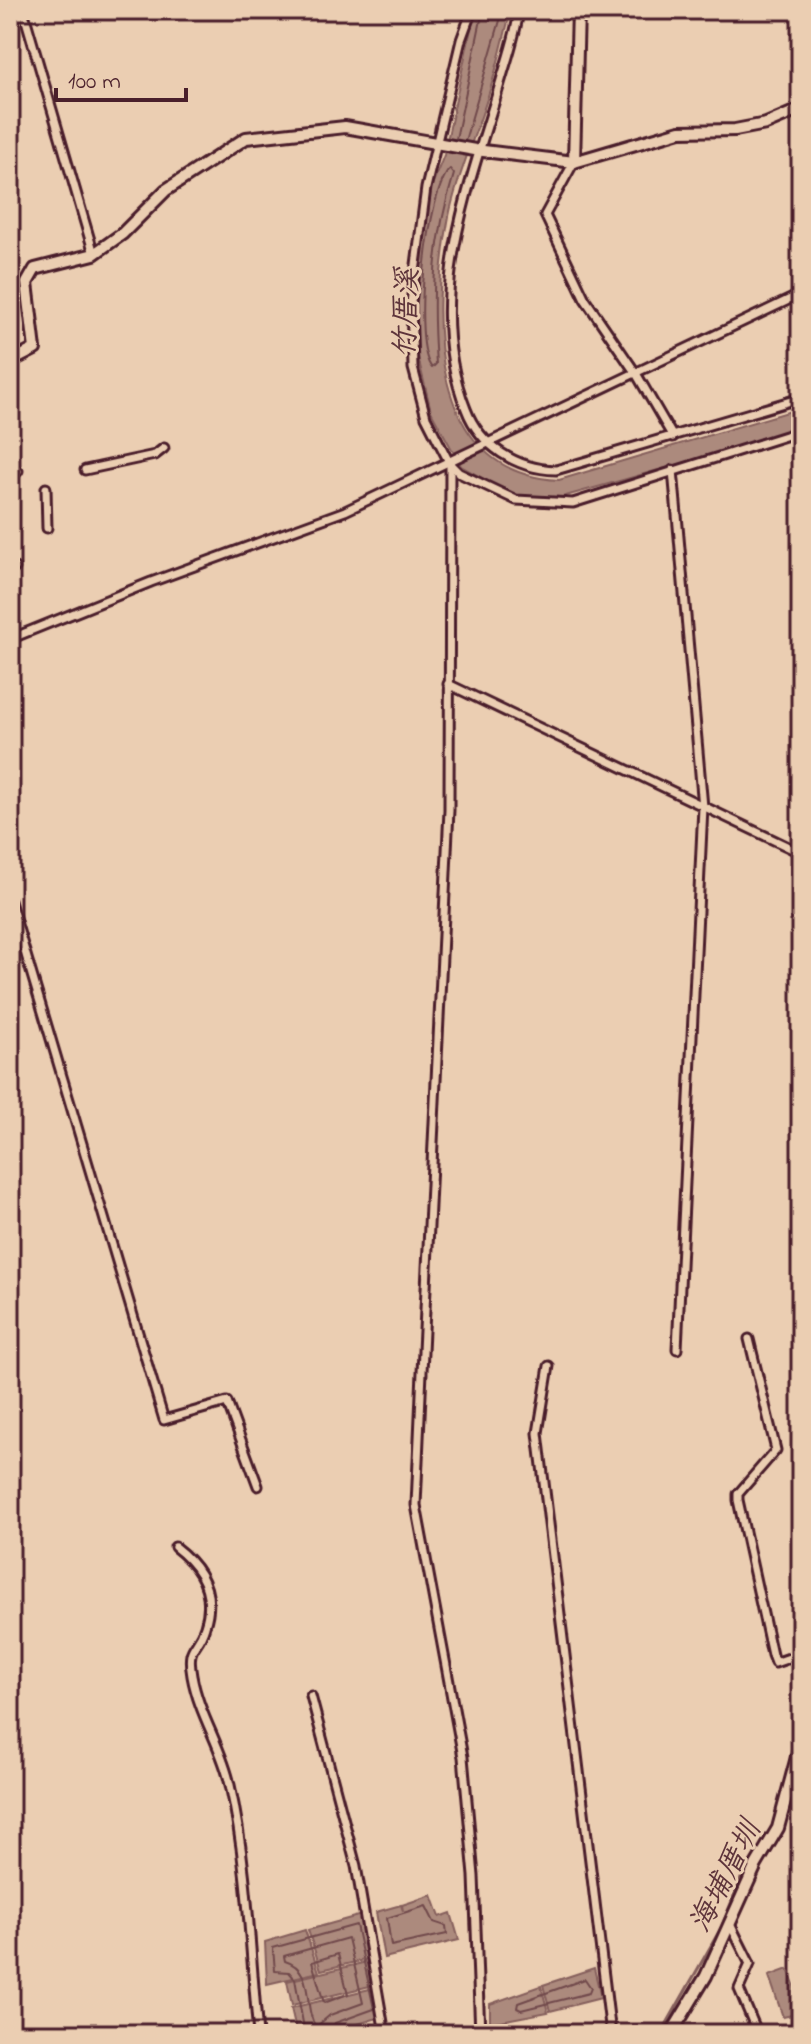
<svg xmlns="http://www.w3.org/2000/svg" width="811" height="2044" viewBox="0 0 811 2044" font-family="'Indie Flower','LXGW WenKai TC',sans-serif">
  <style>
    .water { fill: #ac8a7d; stroke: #855f5c; stroke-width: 2 }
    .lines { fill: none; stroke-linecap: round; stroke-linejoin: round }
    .shore { stroke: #714a4c; stroke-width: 2 }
    .stream { stroke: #855f5c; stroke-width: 3 }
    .street-casing { stroke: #4a1f2b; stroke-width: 13 }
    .secondary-casing { stroke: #4a1f2b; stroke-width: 16 }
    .street { stroke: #ebceb2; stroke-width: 7 }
    .secondary { stroke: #ebceb2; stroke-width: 10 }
    .labels { text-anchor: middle; stroke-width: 6; stroke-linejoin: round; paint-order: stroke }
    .water-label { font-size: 30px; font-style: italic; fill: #5e343b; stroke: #ebceb2 }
  </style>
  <rect width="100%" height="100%" fill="#ebceb2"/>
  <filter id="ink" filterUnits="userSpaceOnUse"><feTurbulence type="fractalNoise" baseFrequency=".0125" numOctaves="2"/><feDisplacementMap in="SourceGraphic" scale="16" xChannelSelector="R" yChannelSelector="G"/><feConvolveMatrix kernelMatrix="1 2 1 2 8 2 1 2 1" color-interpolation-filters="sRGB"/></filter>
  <g filter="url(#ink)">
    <g class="water">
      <path d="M475 10H511C503 40 497 70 487 99 475 137 457 176 449 216 430 314 427 473 559 480L801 408V430L555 499 516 497 461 466 431 411 418 357 413 293 427 198 444 155Z"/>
      <polygon points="432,1895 440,1917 451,1913 459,1940 384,1958 376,1912 401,1905 403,1911 402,1905"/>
      <polygon points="365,1914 373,1958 321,1970 308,1930"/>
      <polygon points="305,1930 319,1972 267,1984 265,1942"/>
      <polygon points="371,1961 378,1984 292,2005 287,1981"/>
      <polygon points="594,1968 601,1998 550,2011 543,1985"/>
      <polygon points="788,1969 801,2002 801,2013 783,2017 769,1976"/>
      <polygon points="541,1986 548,2012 490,2023 490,2004"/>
      <polygon points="378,1987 384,2016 325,2034 297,2034 291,2008"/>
    </g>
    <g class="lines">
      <g class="shore">
        <polyline points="456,139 483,10"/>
        <polyline points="465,141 503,10"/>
        <path d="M450 169 454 174C433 242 431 293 436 364L432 368C411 345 427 190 450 169Z"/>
        <polygon points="426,1906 434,1922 446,1926 447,1934 391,1946 387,1918"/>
        <path d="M348 1938 363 2003 330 2015 316 2027C302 2006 316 1970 285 1961L284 1956Z"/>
        <polygon points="338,1954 348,1994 324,2003 312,1962"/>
        <polygon points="585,1979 591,1988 589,1993 521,2010 517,2008 518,2003"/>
        <polyline points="305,2034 295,1979 289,1972 275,1971 273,1948 356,1925 374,2009 335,2023 330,2034"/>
      </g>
      <g class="stream">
        <polyline points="798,1739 801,1727"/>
        <polyline points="661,2034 721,1928 742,1876 767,1837"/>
      </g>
      <defs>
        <g id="street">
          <polyline points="23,10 94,254"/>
          <polyline points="472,10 461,40 426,188 411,303 413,368 426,417 450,464 459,473 516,500 573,503 801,431"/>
          <path d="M519 10C516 35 506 62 499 87 468 191 423 301 466 409 480 446 516 469 556 470L801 398"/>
          <polyline points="574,162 545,215 585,299 637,375 673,437"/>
          <polyline points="450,464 449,810 422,1372 416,1505 463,1757 474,1876 480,2034"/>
          <polyline points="85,470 155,455 164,448"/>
          <polyline points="673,470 703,807 677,1349"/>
          <polyline points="10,479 18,471"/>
          <polyline points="46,488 47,528"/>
          <polyline points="10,571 15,568"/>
          <polyline points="10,639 151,582 345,511 801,294"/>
          <polyline points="448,684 801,853"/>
          <polyline points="10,901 164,1420 227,1402 258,1486"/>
          <polyline points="749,1339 776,1450 738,1494 738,1500 772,1655 775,1663 801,1654"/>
          <polyline points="549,1366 538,1433 611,2034"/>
          <path d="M175 1547C201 1567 216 1593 205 1626 198 1651 186 1643 192 1676 199 1715 222 1747 230 1785 248 1866 250 1951 258 2034"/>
          <polyline points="311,1696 356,1866 385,2034"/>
          <polyline points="731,1926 750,1964 739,1989 758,2034"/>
        </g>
        <g id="secondary">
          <polyline points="574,162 578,10"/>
          <polyline points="10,362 35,349 27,283 35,269 94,254 122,234 166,190 246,138 345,127 475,150 574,162 680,131 735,130 766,124 801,109"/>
          <polyline points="671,2034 706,1976 756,1865 778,1828 801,1742"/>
        </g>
      </defs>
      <use href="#street" class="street-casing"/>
      <use href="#secondary" class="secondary-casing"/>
      <use href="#street" class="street"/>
      <use href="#secondary" class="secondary"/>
    </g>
  </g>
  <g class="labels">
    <g class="water-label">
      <text transform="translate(405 313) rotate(-88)" y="10">竹厝溪</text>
      <text transform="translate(724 1876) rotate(-63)" y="10">海埔厝圳</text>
    </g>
  </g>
  <rect width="811" height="2044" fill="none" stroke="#ebceb2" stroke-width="40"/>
  <rect x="20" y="20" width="771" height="2004" fill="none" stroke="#4a1f2b" stroke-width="3" filter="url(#ink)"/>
  <path d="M56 88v12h130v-12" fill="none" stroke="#4a1f2b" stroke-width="4"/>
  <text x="68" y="88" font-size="24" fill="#4a1f2b" stroke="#ebceb2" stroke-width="6" paint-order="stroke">100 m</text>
</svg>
